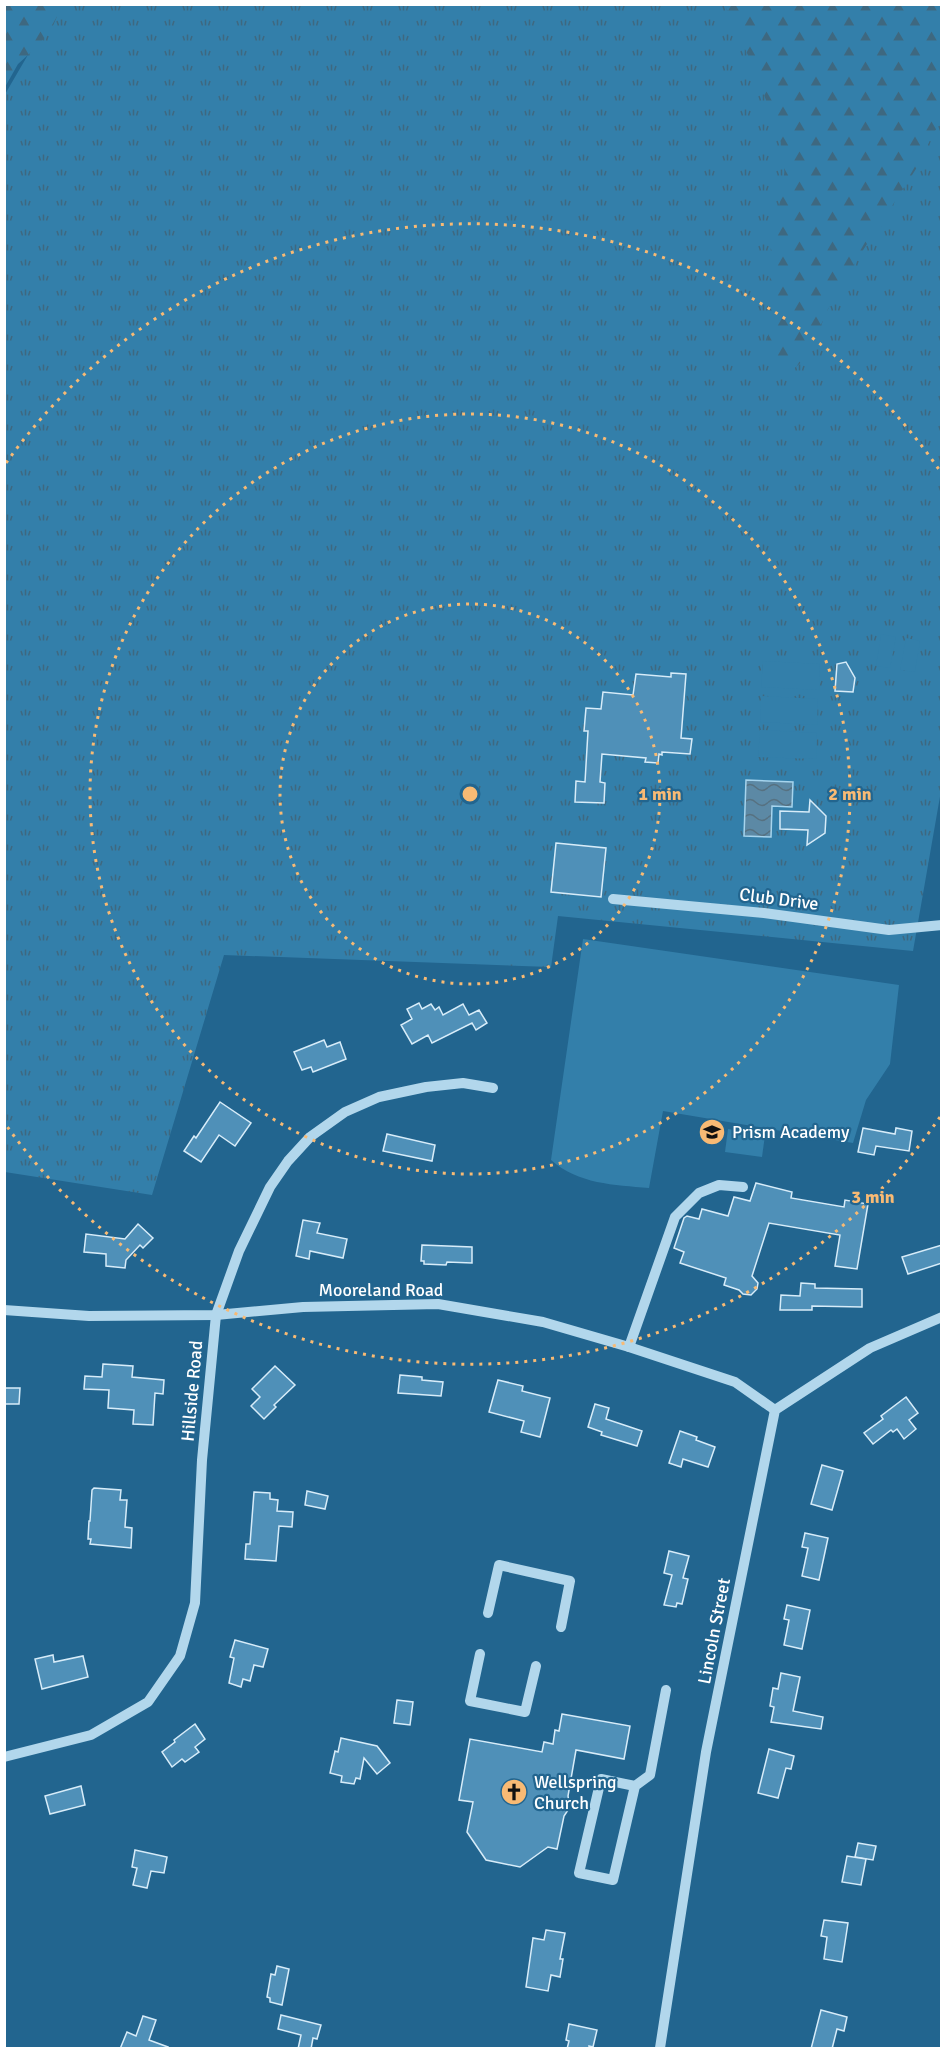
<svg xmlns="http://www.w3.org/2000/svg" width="946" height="2053" viewBox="0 0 946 2053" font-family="Signika,sans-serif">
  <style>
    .grass { fill: url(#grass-tufts) }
    .forest { fill: url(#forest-firs) }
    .green { fill: #337faa }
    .water { fill: url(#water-waves); stroke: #a6d4ed; stroke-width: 1.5 }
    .building { fill: #4f90b8; stroke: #d7ecf9; stroke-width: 1.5 }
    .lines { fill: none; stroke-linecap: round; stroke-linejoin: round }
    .minor { stroke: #b2d7ec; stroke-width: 10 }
    .ring { fill: none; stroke: #f8ba74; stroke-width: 3; stroke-dasharray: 3 6 }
    .labels { text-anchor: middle; stroke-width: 4.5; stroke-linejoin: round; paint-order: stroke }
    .street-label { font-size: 18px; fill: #fff; stroke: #22658f }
    .poi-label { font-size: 18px; fill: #fff; stroke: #22658f; text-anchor: start }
    .centre { fill: #f8ba74; stroke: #22658f; stroke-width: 3 }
    .ring-label { font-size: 18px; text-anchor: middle; font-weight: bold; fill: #f8ba74; stroke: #22658f; stroke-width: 4.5; stroke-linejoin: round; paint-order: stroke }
  </style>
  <defs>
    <pattern id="grass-tufts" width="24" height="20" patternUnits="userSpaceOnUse" patternTransform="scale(1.5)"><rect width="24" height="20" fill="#337faa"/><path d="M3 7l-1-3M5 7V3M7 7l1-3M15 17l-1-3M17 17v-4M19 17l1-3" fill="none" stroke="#3e6880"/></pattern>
    <pattern id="forest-firs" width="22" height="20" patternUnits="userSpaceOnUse" patternTransform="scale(1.5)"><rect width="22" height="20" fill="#337faa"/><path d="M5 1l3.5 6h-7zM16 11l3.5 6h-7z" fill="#3e6880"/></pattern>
    <pattern id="water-waves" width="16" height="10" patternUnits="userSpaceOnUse" patternTransform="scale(1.5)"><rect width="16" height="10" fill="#5c89a5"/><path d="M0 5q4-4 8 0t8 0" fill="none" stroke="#567181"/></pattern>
  </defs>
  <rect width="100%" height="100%" fill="#22658f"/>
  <polygon class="grass" points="57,5 941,5 942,785 913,951 558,916 551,967 224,955 152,1195 5,1172 4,96"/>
  <g class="forest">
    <polygon points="5,4 62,5 52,28 38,46 18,64 5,87"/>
    <polygon points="725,5 941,5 941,120 928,144 925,155 892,206 882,226 867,244 834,296 806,358 789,373 779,371 770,366 765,356 768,336 771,242 785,179 782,145 757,75"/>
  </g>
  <g class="green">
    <polygon points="881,634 896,637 890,668 876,666"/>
    <polygon points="906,638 920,641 915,672 900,670"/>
    <polygon points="763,661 820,664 819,690 761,687"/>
    <polygon points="761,696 818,699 817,725 760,722"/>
    <polygon points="760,730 817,733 816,759 758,757"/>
    <path d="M583 939 899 985 890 1064 866 1100 853 1143 663 1111 649 1188C614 1185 578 1184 551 1160Z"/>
    <polygon points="728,1129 765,1135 762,1157 725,1152"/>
  </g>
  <polygon class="water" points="746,780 793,782 792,807 772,806 771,837 744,836"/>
  <g class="building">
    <polygon points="846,662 855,678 853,692 835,691 837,664"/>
    <polygon points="671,673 686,674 681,738 692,739 690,754 662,752 662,755 659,754 658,763 645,762 646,758 602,754 600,782 605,783 604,803 575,802 576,781 585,782 588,731 584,731 586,708 601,709 603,692 633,695 636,674 671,677"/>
    <polygon points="810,800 826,816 825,833 807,845 808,830 780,829 780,811 809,812"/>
    <polygon points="556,843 606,848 601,897 551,892"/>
    <polygon points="419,1003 422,1009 431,1004 435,1010 439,1007 443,1015 463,1004 469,1015 479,1010 487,1023 476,1030 472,1023 432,1043 428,1035 412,1044 401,1025 412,1019 407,1009"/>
    <polygon points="324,1040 327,1047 340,1042 346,1059 313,1072 311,1067 302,1070 294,1052"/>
    <polygon points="220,1102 251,1123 235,1146 219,1135 201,1162 184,1151 194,1136 196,1138"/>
    <polygon points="863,1128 895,1134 896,1128 912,1131 909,1151 876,1146 874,1155 858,1152"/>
    <polygon points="387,1134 435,1145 432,1161 383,1151"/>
    <polygon points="756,1183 792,1192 791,1198 844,1207 845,1200 868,1204 857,1269 835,1266 840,1235 769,1223 752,1276 758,1283 757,1289 751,1295 743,1294 739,1290 724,1285 726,1278 680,1263 684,1252 674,1248 684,1218 687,1216 699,1219 702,1209 728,1216 734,1197 750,1201"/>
    <polygon points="303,1220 320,1223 317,1233 347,1239 343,1258 310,1251 309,1259 296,1256"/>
    <polygon points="138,1224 153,1238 143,1248 140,1245 126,1260 125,1268 106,1266 106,1254 84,1252 86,1234 125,1239"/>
    <polygon points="422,1245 472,1247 472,1263 447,1262 446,1265 424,1264 424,1261 421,1261"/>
    <polygon points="942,1245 942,1263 908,1274 902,1257"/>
    <polygon points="801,1283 815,1284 815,1288 862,1289 862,1307 812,1306 812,1310 780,1310 781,1295 800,1296"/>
    <polygon points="103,1364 133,1366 132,1377 164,1380 163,1394 155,1393 153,1425 133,1424 134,1410 108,1408 109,1390 84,1389 85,1376 102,1377"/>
    <polygon points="275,1366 295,1385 274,1405 276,1407 264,1419 251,1406 260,1397 252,1389"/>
    <polygon points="400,1375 422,1377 422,1380 443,1382 441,1396 398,1393"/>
    <polygon points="498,1380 523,1386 522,1391 550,1398 540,1437 521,1432 524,1421 489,1412"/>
    <polygon points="4,1388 20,1388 19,1404 4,1404"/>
    <polygon points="906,1397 918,1413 909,1420 916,1429 904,1439 897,1429 893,1432 891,1430 873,1444 864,1433 883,1419 881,1416"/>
    <polygon points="595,1404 609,1408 606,1419 642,1431 637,1446 601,1435 602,1432 588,1427"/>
    <polygon points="680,1431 697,1437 696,1440 715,1447 708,1467 683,1459 681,1467 669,1463"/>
    <polygon points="822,1465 843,1471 832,1510 811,1504"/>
    <polygon points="94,1488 121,1490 120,1500 127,1500 125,1527 132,1528 131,1548 90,1544 91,1539 88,1539 89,1521 90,1521 92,1490"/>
    <polygon points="307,1491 328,1496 325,1509 305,1505"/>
    <polygon points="254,1492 270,1493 270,1499 278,1500 277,1511 293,1512 292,1527 279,1526 276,1561 245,1559 246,1544 250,1544"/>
    <polygon points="805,1533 828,1538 819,1580 802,1576 808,1548 802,1547"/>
    <polygon points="669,1551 689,1556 683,1578 688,1579 682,1604 677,1603 676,1607 664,1605 672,1575 664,1573"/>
    <polygon points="787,1605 810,1610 802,1649 784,1645 789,1620 784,1619"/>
    <polygon points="235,1640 268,1649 263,1667 254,1665 250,1681 243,1679 241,1687 229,1683 234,1658 230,1657"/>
    <polygon points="53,1655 54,1662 83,1656 88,1677 42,1689 35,1659"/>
    <polygon points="781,1673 800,1677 793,1711 823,1717 821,1729 771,1722 774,1707 770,1706 773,1688 778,1689"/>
    <polygon points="397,1700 413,1702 410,1725 394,1723"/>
    <polygon points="562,1714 630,1726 624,1759 576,1750 568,1796 570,1807 564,1816 557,1849 548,1847 520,1867 486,1860 467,1832 473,1802 459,1800 470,1739 542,1752 544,1742 553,1744 555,1730 559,1731"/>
    <polygon points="195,1724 205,1739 195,1747 199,1752 185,1762 182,1759 172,1767 162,1752 175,1742 174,1740"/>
    <polygon points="341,1738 377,1746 390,1763 377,1774 364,1758 360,1779 356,1778 354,1784 341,1782 342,1776 330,1773 335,1751 338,1752"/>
    <polygon points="769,1749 794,1756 791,1769 786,1768 778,1798 758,1793"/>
    <polygon points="81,1786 85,1805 50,1814 45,1796"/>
    <polygon points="858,1843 876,1846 873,1860 855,1857"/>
    <polygon points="135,1850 167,1857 164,1873 151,1871 147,1888 133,1885 137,1868 132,1867"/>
    <polygon points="847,1856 866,1859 861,1885 842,1882"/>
    <polygon points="824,1920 848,1923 842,1962 824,1959 827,1937 821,1936"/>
    <polygon points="546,1930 565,1933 560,1959 563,1959 560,1977 551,1975 548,1991 526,1987 533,1938 544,1940"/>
    <polygon points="277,1966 289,1969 282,2005 270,2002 270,1998 267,1997 271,1974 275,1975"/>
    <polygon points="821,2010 847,2017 844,2031 837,2029 832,2049 811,2049"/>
    <polygon points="281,2015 321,2025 317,2039 313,2038 311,2049 298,2049 301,2035 278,2029"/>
    <polygon points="143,2016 156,2020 149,2040 168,2047 167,2049 120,2049 127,2032 136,2036"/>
    <polygon points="569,2024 597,2030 593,2047 589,2046 589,2049 567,2049 569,2041 566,2040"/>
  </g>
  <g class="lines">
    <g class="minor">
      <polyline points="613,899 764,913 889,930 942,925"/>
      <polyline points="4,1310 89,1316 216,1315 303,1307 438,1304 543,1322 629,1347 735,1382 775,1410"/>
      <polyline points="629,1347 675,1217 699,1193 719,1185 743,1187"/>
      <polyline points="488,1613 499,1565 570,1581 561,1627"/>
      <polyline points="480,1654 470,1701 525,1712 536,1666"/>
      <polyline points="4,1757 91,1735 148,1702 180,1656 195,1603 202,1460 216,1315 239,1251 270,1187 288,1161 310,1137 345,1112 379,1097 426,1087 463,1083 493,1088"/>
      <polyline points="635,1786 601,1779 579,1873 613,1880 635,1786 650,1775 666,1690"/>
      <polyline points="660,2048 706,1752 775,1410 870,1348 942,1317"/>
    </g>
  </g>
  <g class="ring">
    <circle cx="470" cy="794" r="190"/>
    <circle cx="470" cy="794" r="380"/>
    <path d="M940 1117A570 570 0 0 1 6 1125M6 463A570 570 0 0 1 940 471"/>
  </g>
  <defs>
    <symbol id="school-disc" viewBox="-11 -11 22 22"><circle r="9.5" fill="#f8ba74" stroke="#22658f"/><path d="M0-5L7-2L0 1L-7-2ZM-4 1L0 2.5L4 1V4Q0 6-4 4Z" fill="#111"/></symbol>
    <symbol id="church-disc" viewBox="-11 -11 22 22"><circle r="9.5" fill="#f8ba74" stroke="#22658f"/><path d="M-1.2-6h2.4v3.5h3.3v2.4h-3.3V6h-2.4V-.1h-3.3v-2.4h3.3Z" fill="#111"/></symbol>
  </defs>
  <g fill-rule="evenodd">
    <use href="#school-disc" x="697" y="1117" width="30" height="30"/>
    <use href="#church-disc" x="499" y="1777" width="30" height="30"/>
  </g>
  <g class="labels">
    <g class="street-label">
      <text transform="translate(779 899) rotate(7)" y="6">Club Drive</text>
      <text x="381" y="1296">Mooreland Road</text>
      <text transform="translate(192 1391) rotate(-85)" y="6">Hillside Road</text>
      <text transform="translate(714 1631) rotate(-79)" y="6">Lincoln Street</text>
    </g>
    <g class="poi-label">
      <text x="732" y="1138">Prism Academy</text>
      <text x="534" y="1788">Wellspring<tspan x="534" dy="21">Church</tspan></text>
    </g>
  </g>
  <circle cx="470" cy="794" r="9" class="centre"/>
  <g class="ring-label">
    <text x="660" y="800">1 min</text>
    <text x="850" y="800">2 min</text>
    <text x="873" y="1203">3 min</text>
  </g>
  <rect width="946" height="2053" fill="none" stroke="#ffffff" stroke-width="12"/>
</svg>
